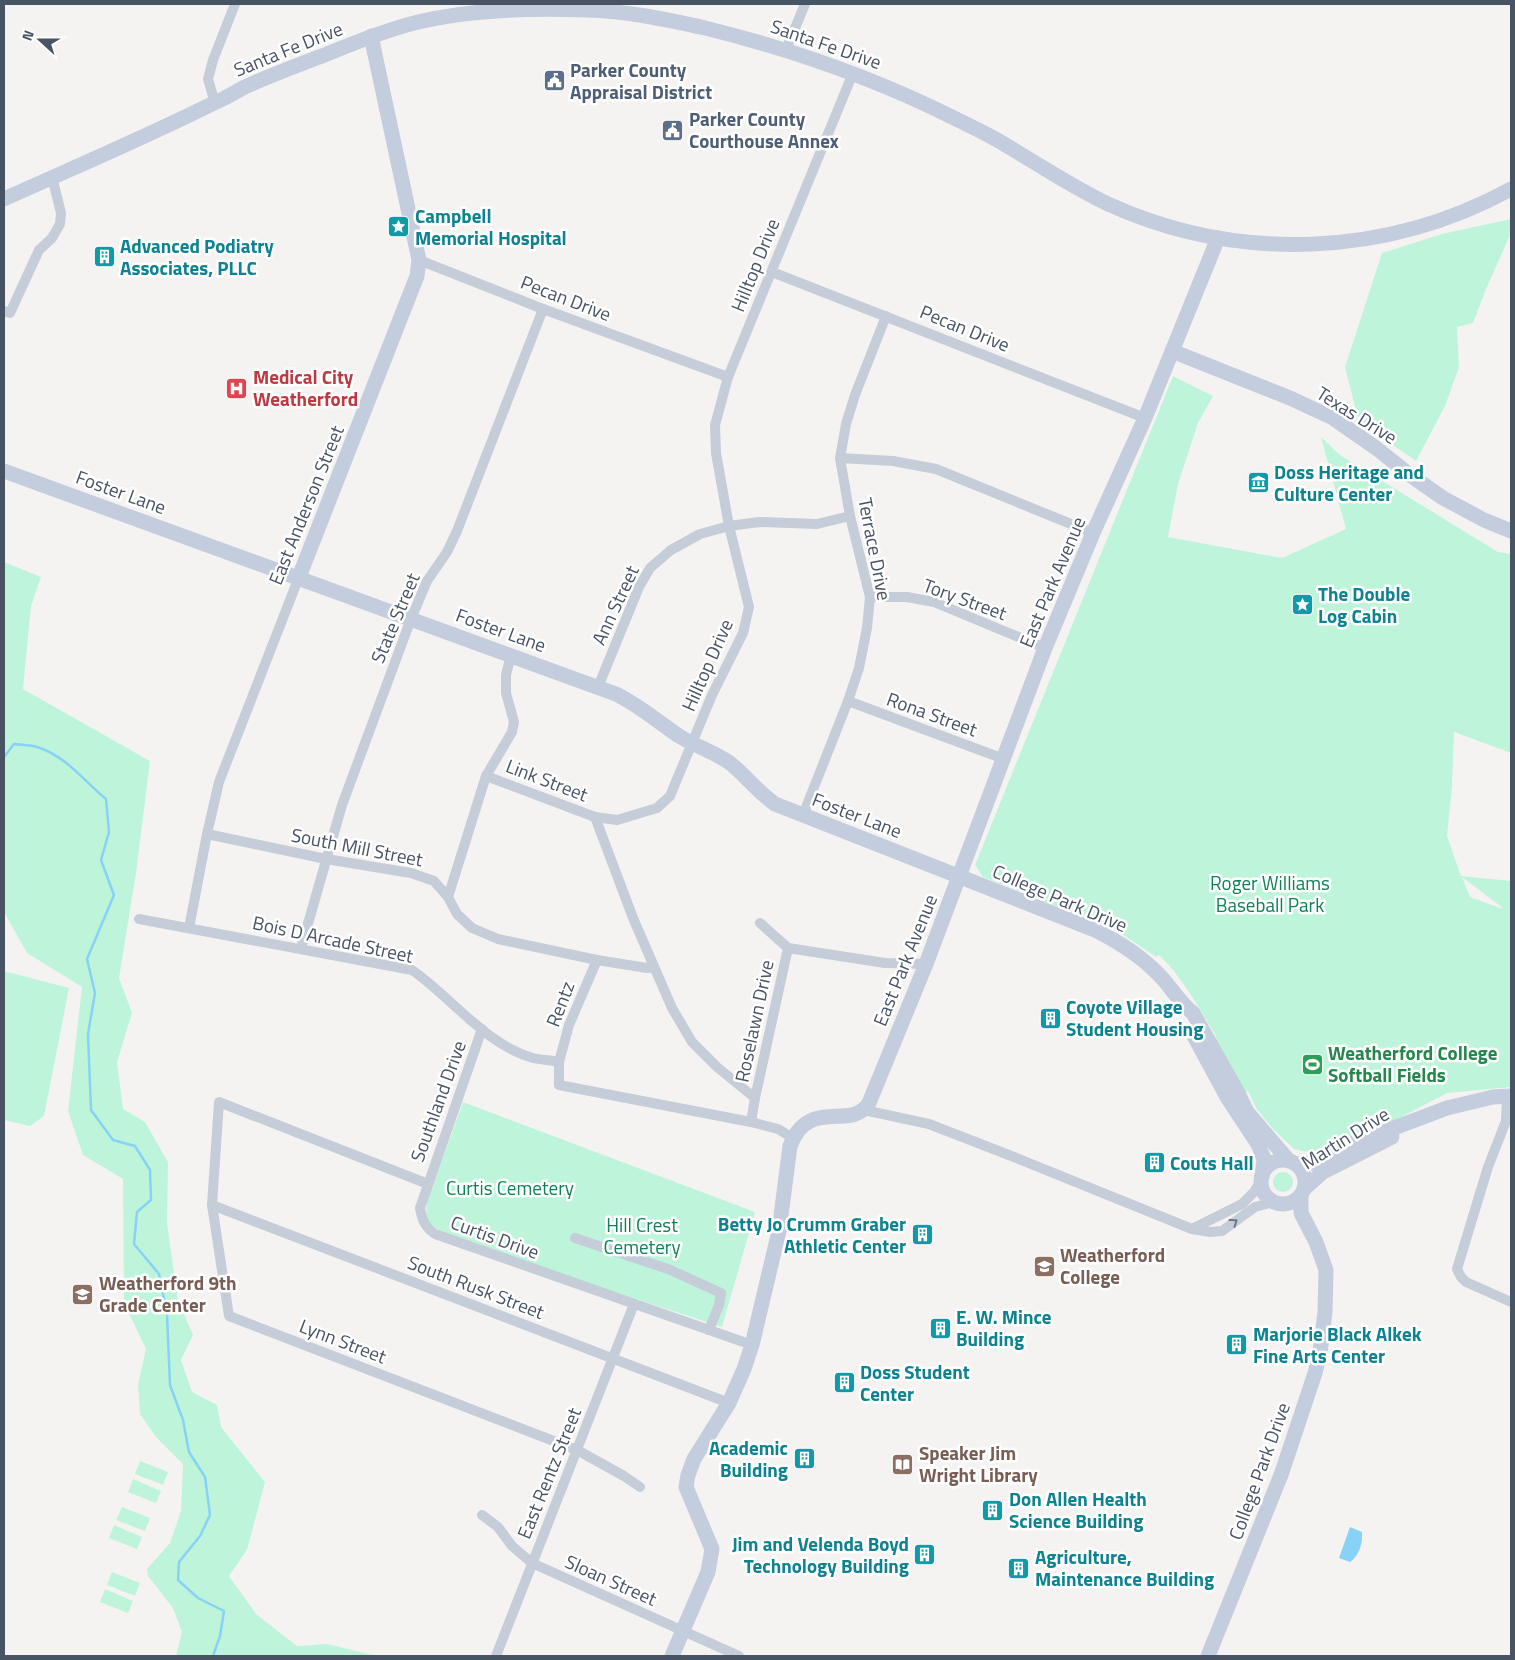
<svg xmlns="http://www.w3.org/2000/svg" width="1515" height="1660" viewBox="0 0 1515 1660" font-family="'Titillium Web',sans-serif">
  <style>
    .green { fill: #bef5da; fill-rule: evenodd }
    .water { fill: #87d2f6 }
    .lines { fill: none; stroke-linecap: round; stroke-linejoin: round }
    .stream { stroke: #87d2f6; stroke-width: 2.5 }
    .street { stroke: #c5cdd8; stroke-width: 10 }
    .secondary { stroke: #c4cddd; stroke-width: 15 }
    .oneway { stroke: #6e7886 }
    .labels { text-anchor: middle; stroke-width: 5; stroke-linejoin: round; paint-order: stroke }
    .street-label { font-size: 19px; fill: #485363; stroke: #fff }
    .service-label { font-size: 19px; font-weight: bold; fill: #4e5e75; stroke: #fff; text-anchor: start }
    .culture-label { font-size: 19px; font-weight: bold; fill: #0d838f; stroke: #fff; text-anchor: start }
    .health-label { font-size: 19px; font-weight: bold; fill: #be3a42; stroke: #fff; text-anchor: start }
    .park-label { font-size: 19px; fill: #0d8255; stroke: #fff }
    .leisure-label { font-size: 19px; font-weight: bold; fill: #27864d; stroke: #fff; text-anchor: start }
    .education-label { font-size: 19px; font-weight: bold; fill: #785e54; stroke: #fff; text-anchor: start }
  </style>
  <rect width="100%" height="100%" fill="#f5f3f2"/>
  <g class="green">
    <polygon points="1511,219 1511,233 1486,289 1473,323 1457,327 1459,367 1445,406 1416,461 1359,422 1345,367 1382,253 1442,234"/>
    <path d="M1173 376 1213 396 1198 423 1178 484 1168 537 1282 558 1346 529 1321 437 1340 455 1498 552 1511 554V753L1454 732 1452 786 1447 836 1461 876 1511 881V1087L1447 1093 1369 1134 1312 1153 1294 1149 1272 1128 1256 1108 1248 1091 1245 1092 1215 1042 1216 1036C1199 1008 1183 978 1159 955L1156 957 1116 930 983 877 975 865ZM1462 877 1503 908V909L1470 897Z"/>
    <polygon points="4,562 41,577 31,606 23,689 150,761 136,873 119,978 132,1013 117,1062 123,1109 145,1122 168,1162 167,1223 178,1300 193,1335 181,1360 192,1392 217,1405 221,1427 265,1482 247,1550 229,1576 256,1614 297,1646 327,1644 377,1656 176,1656 182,1632 173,1608 148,1576 147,1569 170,1543 181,1511 183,1464 155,1436 140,1414 138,1384 146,1349 124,1303 123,1179 83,1155 68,1111 82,987 27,953 4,912"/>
    <polygon points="4,971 69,988 44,1116 30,1126 4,1120"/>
    <path d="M463 1102 755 1212 722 1327 563 1275 443 1232C428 1224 425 1220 427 1202Z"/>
    <circle cx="1283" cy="1182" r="10"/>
    <polygon points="140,1461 168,1472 163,1485 135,1474"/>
    <polygon points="133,1479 161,1491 156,1503 128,1492"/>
    <polygon points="122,1507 150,1518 145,1531 116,1520"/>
    <polygon points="114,1525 142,1537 137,1549 109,1538"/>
    <polygon points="112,1572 140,1583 135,1596 107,1585"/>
    <polygon points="105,1589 133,1601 128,1613 100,1602"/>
  </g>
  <path class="water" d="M1350 1527 1362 1532C1363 1543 1359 1556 1350 1562L1339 1558Z"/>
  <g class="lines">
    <path class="stream" d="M4 757 14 744C21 745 30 745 37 747 66 756 84 781 106 799L109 832 101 860 114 895 87 959 95 993 88 1034 91 1110 113 1140 135 1146 150 1170 151 1200 137 1212 134 1244 159 1274 167 1314 170 1385 183 1420 189 1452 205 1477 210 1515 200 1536 179 1562 178 1580 198 1598 224 1611 220 1636 213 1656"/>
    <g class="street">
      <polyline points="786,50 805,4"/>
      <polyline points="215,103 208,79 213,60 235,4"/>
      <polyline points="419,260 543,309 728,377"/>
      <polyline points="772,272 1145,418"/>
      <polyline points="4,311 10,313 39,250 52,238 60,224 61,213 52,177"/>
      <polyline points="840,458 893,461 936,469 1093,533"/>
      <polyline points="870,597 907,597 934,602 1045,648"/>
      <polyline points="598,687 639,587 650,568 671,550 700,534 729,526 759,522 817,524 850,516"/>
      <polyline points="848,701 1004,759"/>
      <polyline points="486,776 595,817"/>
      <polyline points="803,815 848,701 859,668 867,628 870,597 850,516 840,458 846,424 855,395 886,316"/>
      <polyline points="207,834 326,859 411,873 434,881 448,897 457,914 472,928 498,939 597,960 647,968 654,967"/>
      <polyline points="448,897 486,776 512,732 514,722 506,693 506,675 511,655"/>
      <path d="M139 919 412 970C451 997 486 1045 533 1058 541 1060 551 1060 559 1062V1085L751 1122 778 1129 793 1138"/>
      <polyline points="760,923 788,948"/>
      <polyline points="189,928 207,834 219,782 299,577"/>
      <polyline points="301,948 342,805 411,619 427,581 447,552 457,531 543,309"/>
      <path d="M482 1029 420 1208C422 1220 425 1227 435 1234L752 1345"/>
      <polyline points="559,1062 569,1025 597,960"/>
      <polyline points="1507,1097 1506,1121 1488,1167 1457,1269 1461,1277 1466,1282 1511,1302"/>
      <polyline points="755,1098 717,1067 692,1042 672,1008 633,918 595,817 617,820 657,808 670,796 712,695 743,633 749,607 729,526 716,453 715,425 728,377 853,73"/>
      <polyline points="864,1110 929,1124 1014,1157 1192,1229 1210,1232 1222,1231 1255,1207 1273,1202"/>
      <polyline points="751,1122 755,1098 788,948 885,963 926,964"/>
      <polyline points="428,1184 219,1102 212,1205 229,1316 577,1450 624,1476 640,1487"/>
      <polyline points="212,1205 729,1403"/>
      <polyline points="1192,1229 1242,1204 1254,1192 1261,1181"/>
      <polyline points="575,1238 668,1269 721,1293 719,1305 709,1330"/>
      <polyline points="482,1515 498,1527 512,1546 532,1563 739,1656"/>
      <polyline points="496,1656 634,1304"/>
    </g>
    <g class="secondary">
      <path d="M4 199C75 167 146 137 216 102 226 98 235 92 245 87 271 75 299 65 327 54 356 42 386 30 418 22 472 9 530 8 586 10 626 11 665 19 705 28 791 49 874 78 954 118 970 126 988 134 1004 144 1038 164 1072 187 1108 204 1238 263 1386 257 1511 189"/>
      <polyline points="1172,351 1290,398 1333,418 1376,448 1410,475 1443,498 1484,520 1511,531"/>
      <path d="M4 471 616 694C640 706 657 721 679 736 695 746 714 752 730 763 746 776 758 792 775 804L1095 930C1119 942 1143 957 1162 978 1173 990 1180 1003 1193 1013L1238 1093 1247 1112 1289 1161"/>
      <polyline points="299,577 417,276 419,260 371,36"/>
      <polyline points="1194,1036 1227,1097 1258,1144 1264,1159 1262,1177"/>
      <circle cx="1283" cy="1182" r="22"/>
      <polyline points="1296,1164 1316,1163 1341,1148 1447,1108 1493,1097 1511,1096"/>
      <polyline points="1304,1189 1323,1172 1392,1137"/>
      <path d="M672 1656 708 1572 712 1549 686 1487 688 1475 694 1459 729 1403 744 1369 752 1345 779 1231 790 1146C809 1096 851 1132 869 1103L926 964 1045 648 1093 533 1145 418 1218 238"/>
      <polyline points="1208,1656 1281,1475 1315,1373 1320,1353 1325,1312 1326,1270 1316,1242 1301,1213 1301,1195"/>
    </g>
  </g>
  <defs><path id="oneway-chevron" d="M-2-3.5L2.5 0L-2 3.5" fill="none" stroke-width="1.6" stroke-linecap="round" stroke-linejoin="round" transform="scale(1.25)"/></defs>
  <use class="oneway" href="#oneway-chevron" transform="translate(1234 1222) rotate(-36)"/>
  <defs>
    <symbol id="civic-square" viewBox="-11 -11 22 22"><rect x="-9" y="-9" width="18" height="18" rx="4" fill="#5c6f8a" stroke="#fff"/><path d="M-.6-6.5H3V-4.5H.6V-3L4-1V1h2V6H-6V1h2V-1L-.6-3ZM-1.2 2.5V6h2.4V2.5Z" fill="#fff"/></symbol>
    <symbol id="sight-square" viewBox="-11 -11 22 22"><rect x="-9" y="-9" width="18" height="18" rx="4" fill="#0f9aa8" stroke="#fff"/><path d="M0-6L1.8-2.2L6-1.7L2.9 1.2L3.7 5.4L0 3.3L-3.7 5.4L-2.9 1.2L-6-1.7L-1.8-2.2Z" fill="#fff"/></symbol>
    <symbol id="building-square" viewBox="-11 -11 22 22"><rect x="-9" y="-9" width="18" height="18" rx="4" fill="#0f9aa8" stroke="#fff"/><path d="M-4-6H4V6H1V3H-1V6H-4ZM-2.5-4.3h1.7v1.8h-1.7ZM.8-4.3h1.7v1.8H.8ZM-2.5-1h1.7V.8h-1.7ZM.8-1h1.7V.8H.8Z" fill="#fff"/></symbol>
    <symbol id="hospital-square" viewBox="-11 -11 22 22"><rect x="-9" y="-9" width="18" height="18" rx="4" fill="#e0444e" stroke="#fff"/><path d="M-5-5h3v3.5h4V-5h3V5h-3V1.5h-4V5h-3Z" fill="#fff"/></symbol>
    <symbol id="museum-square" viewBox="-11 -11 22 22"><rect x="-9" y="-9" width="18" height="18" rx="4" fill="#0f9aa8" stroke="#fff"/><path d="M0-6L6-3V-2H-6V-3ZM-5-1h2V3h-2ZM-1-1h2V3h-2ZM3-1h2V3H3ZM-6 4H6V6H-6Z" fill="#fff"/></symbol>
    <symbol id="stadium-square" viewBox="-11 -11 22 22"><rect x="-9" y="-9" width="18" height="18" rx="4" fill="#2e9e5b" stroke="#fff"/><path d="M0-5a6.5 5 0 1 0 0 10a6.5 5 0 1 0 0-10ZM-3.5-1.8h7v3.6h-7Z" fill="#fff"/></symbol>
    <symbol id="university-square" viewBox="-11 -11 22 22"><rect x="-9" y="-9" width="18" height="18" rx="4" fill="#8d6e63" stroke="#fff"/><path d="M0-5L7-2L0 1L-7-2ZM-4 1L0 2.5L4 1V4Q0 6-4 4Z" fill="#fff"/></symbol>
    <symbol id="school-square" viewBox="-11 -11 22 22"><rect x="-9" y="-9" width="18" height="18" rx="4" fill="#8d6e63" stroke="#fff"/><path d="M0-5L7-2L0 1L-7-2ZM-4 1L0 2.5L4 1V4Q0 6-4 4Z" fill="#fff"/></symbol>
    <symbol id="library-square" viewBox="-11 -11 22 22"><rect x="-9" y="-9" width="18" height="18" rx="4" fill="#8d6e63" stroke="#fff"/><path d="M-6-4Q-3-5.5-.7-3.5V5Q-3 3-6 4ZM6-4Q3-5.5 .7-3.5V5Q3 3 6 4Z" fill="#fff"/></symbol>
  </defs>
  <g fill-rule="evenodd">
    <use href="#civic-square" x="542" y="68" width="25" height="25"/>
    <use href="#civic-square" x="660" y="118" width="25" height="25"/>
    <use href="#sight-square" x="386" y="214" width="25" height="25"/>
    <use href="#building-square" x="92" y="244" width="25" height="25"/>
    <use href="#hospital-square" x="224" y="376" width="25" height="25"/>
    <use href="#museum-square" x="1246" y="470" width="25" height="25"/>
    <use href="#sight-square" x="1290" y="592" width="25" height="25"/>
    <use href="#building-square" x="1038" y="1006" width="25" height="25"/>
    <use href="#stadium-square" x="1300" y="1052" width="25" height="25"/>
    <use href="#building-square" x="1142" y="1150" width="25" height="25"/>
    <use href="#building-square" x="910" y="1222" width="25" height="25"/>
    <use href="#university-square" x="1032" y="1254" width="25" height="25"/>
    <use href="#school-square" x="70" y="1282" width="25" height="25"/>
    <use href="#building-square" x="928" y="1316" width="25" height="25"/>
    <use href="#building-square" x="1224" y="1332" width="25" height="25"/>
    <use href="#building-square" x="832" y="1370" width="25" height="25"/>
    <use href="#building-square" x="792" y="1446" width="25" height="25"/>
    <use href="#library-square" x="890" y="1452" width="25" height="25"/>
    <use href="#building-square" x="980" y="1498" width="25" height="25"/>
    <use href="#building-square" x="912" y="1542" width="25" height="25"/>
    <use href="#building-square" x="1006" y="1556" width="25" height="25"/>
  </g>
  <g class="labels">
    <g class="street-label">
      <text transform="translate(826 44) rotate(19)" y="7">Santa Fe Drive</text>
      <text transform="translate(288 49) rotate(-22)" y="7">Santa Fe Drive</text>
      <text transform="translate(755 265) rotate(-68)" y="7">Hilltop Drive</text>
      <text transform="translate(566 298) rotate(21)" y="7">Pecan Drive</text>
      <text transform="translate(965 328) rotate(22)" y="7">Pecan Drive</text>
      <text transform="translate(1357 415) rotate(32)" y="7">Texas Drive</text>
      <text transform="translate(121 492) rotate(20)" y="7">Foster Lane</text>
      <text transform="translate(306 505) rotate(-68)" y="7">East Anderson Street</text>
      <text transform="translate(875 549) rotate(79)" y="7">Terrace Drive</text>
      <text transform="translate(1052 582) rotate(-67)" y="7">East Park Avenue</text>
      <text transform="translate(965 599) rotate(20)" y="7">Tory Street</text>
      <text transform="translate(615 605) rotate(-65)" y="7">Ann Street</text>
      <text transform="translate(395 618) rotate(-67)" y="7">State Street</text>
      <text transform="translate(501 630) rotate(20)" y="7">Foster Lane</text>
      <text transform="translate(707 665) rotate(-66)" y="7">Hilltop Drive</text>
      <text transform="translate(932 714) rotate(20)" y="7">Rona Street</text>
      <text transform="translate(547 780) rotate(21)" y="7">Link Street</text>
      <text transform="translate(857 815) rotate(21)" y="7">Foster Lane</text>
      <text transform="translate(357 847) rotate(11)" y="7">South Mill Street</text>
      <text transform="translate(1060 898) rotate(23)" y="7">College Park Drive</text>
      <text transform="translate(333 939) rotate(12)" y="7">Bois D Arcade Street</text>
      <text transform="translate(905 960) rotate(-68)" y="7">East Park Avenue</text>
      <text transform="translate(560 1004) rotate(-69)" y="7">Rentz</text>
      <text transform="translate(754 1021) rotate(-78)" y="7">Roselawn Drive</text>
      <text transform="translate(438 1101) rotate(-70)" y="7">Southland Drive</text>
      <text transform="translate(1345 1138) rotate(-32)" y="7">Martin Drive</text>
      <text transform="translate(495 1237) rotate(20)" y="7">Curtis Drive</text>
      <text transform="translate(476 1287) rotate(21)" y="7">South Rusk Street</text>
      <text transform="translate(343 1341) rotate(21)" y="7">Lynn Street</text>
      <text transform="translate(1259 1471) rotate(-70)" y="7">College Park Drive</text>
      <text transform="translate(549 1473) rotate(-68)" y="7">East Rentz Street</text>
      <text transform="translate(611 1580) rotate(24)" y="7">Sloan Street</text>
    </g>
    <g class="service-label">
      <text x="570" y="77">Parker County<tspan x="570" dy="22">Appraisal District</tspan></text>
      <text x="689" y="126">Parker County<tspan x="689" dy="22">Courthouse Annex</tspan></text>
    </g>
    <g class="culture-label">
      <text x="415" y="223">Campbell<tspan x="415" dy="22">Memorial Hospital</tspan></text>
      <text x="120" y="253">Advanced Podiatry<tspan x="120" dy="22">Associates, PLLC</tspan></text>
      <text x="1274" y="479">Doss Heritage and<tspan x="1274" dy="22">Culture Center</tspan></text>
      <text x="1318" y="601">The Double<tspan x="1318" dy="22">Log Cabin</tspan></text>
      <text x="1066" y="1014">Coyote Village<tspan x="1066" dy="22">Student Housing</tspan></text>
      <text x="1170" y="1170">Couts Hall</text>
      <text x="906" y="1231" text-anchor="end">Betty Jo Crumm Graber<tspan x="906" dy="22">Athletic Center</tspan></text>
      <text x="956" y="1324">E. W. Mince<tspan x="956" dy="22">Building</tspan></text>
      <text x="1253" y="1341">Marjorie Black Alkek<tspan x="1253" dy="22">Fine Arts Center</tspan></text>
      <text x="860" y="1379">Doss Student<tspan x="860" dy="22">Center</tspan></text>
      <text x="788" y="1455" text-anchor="end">Academic<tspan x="788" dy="22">Building</tspan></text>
      <text x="1009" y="1506">Don Allen Health<tspan x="1009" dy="22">Science Building</tspan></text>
      <text x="909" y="1551" text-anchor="end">Jim and Velenda Boyd<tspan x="909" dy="22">Technology Building</tspan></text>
      <text x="1035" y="1564">Agriculture,<tspan x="1035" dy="22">Maintenance Building</tspan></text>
    </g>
    <g class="health-label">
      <text x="253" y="384">Medical City<tspan x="253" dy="22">Weatherford</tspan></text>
    </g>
    <g class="park-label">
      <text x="1270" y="890">Roger Williams<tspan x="1270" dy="22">Baseball Park</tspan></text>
      <text x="510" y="1195">Curtis Cemetery</text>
      <text x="642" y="1232">Hill Crest<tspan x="642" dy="22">Cemetery</tspan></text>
    </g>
    <g class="leisure-label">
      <text x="1328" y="1060">Weatherford College<tspan x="1328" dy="22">Softball Fields</tspan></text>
    </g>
    <g class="education-label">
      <text x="1060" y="1262">Weatherford<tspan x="1060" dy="22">College</tspan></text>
      <text x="99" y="1290">Weatherford 9th<tspan x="99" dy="22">Grade Center</tspan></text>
      <text x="919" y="1460">Speaker Jim<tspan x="919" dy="22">Wright Library</tspan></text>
    </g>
  </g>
  <rect width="1515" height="1660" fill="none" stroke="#485363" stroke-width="10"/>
  <g transform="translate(40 40) rotate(291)" stroke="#ffffff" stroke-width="4" paint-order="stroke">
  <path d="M0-4L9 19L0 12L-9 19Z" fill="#485363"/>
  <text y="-8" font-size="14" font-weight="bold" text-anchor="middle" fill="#485363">N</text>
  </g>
</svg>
